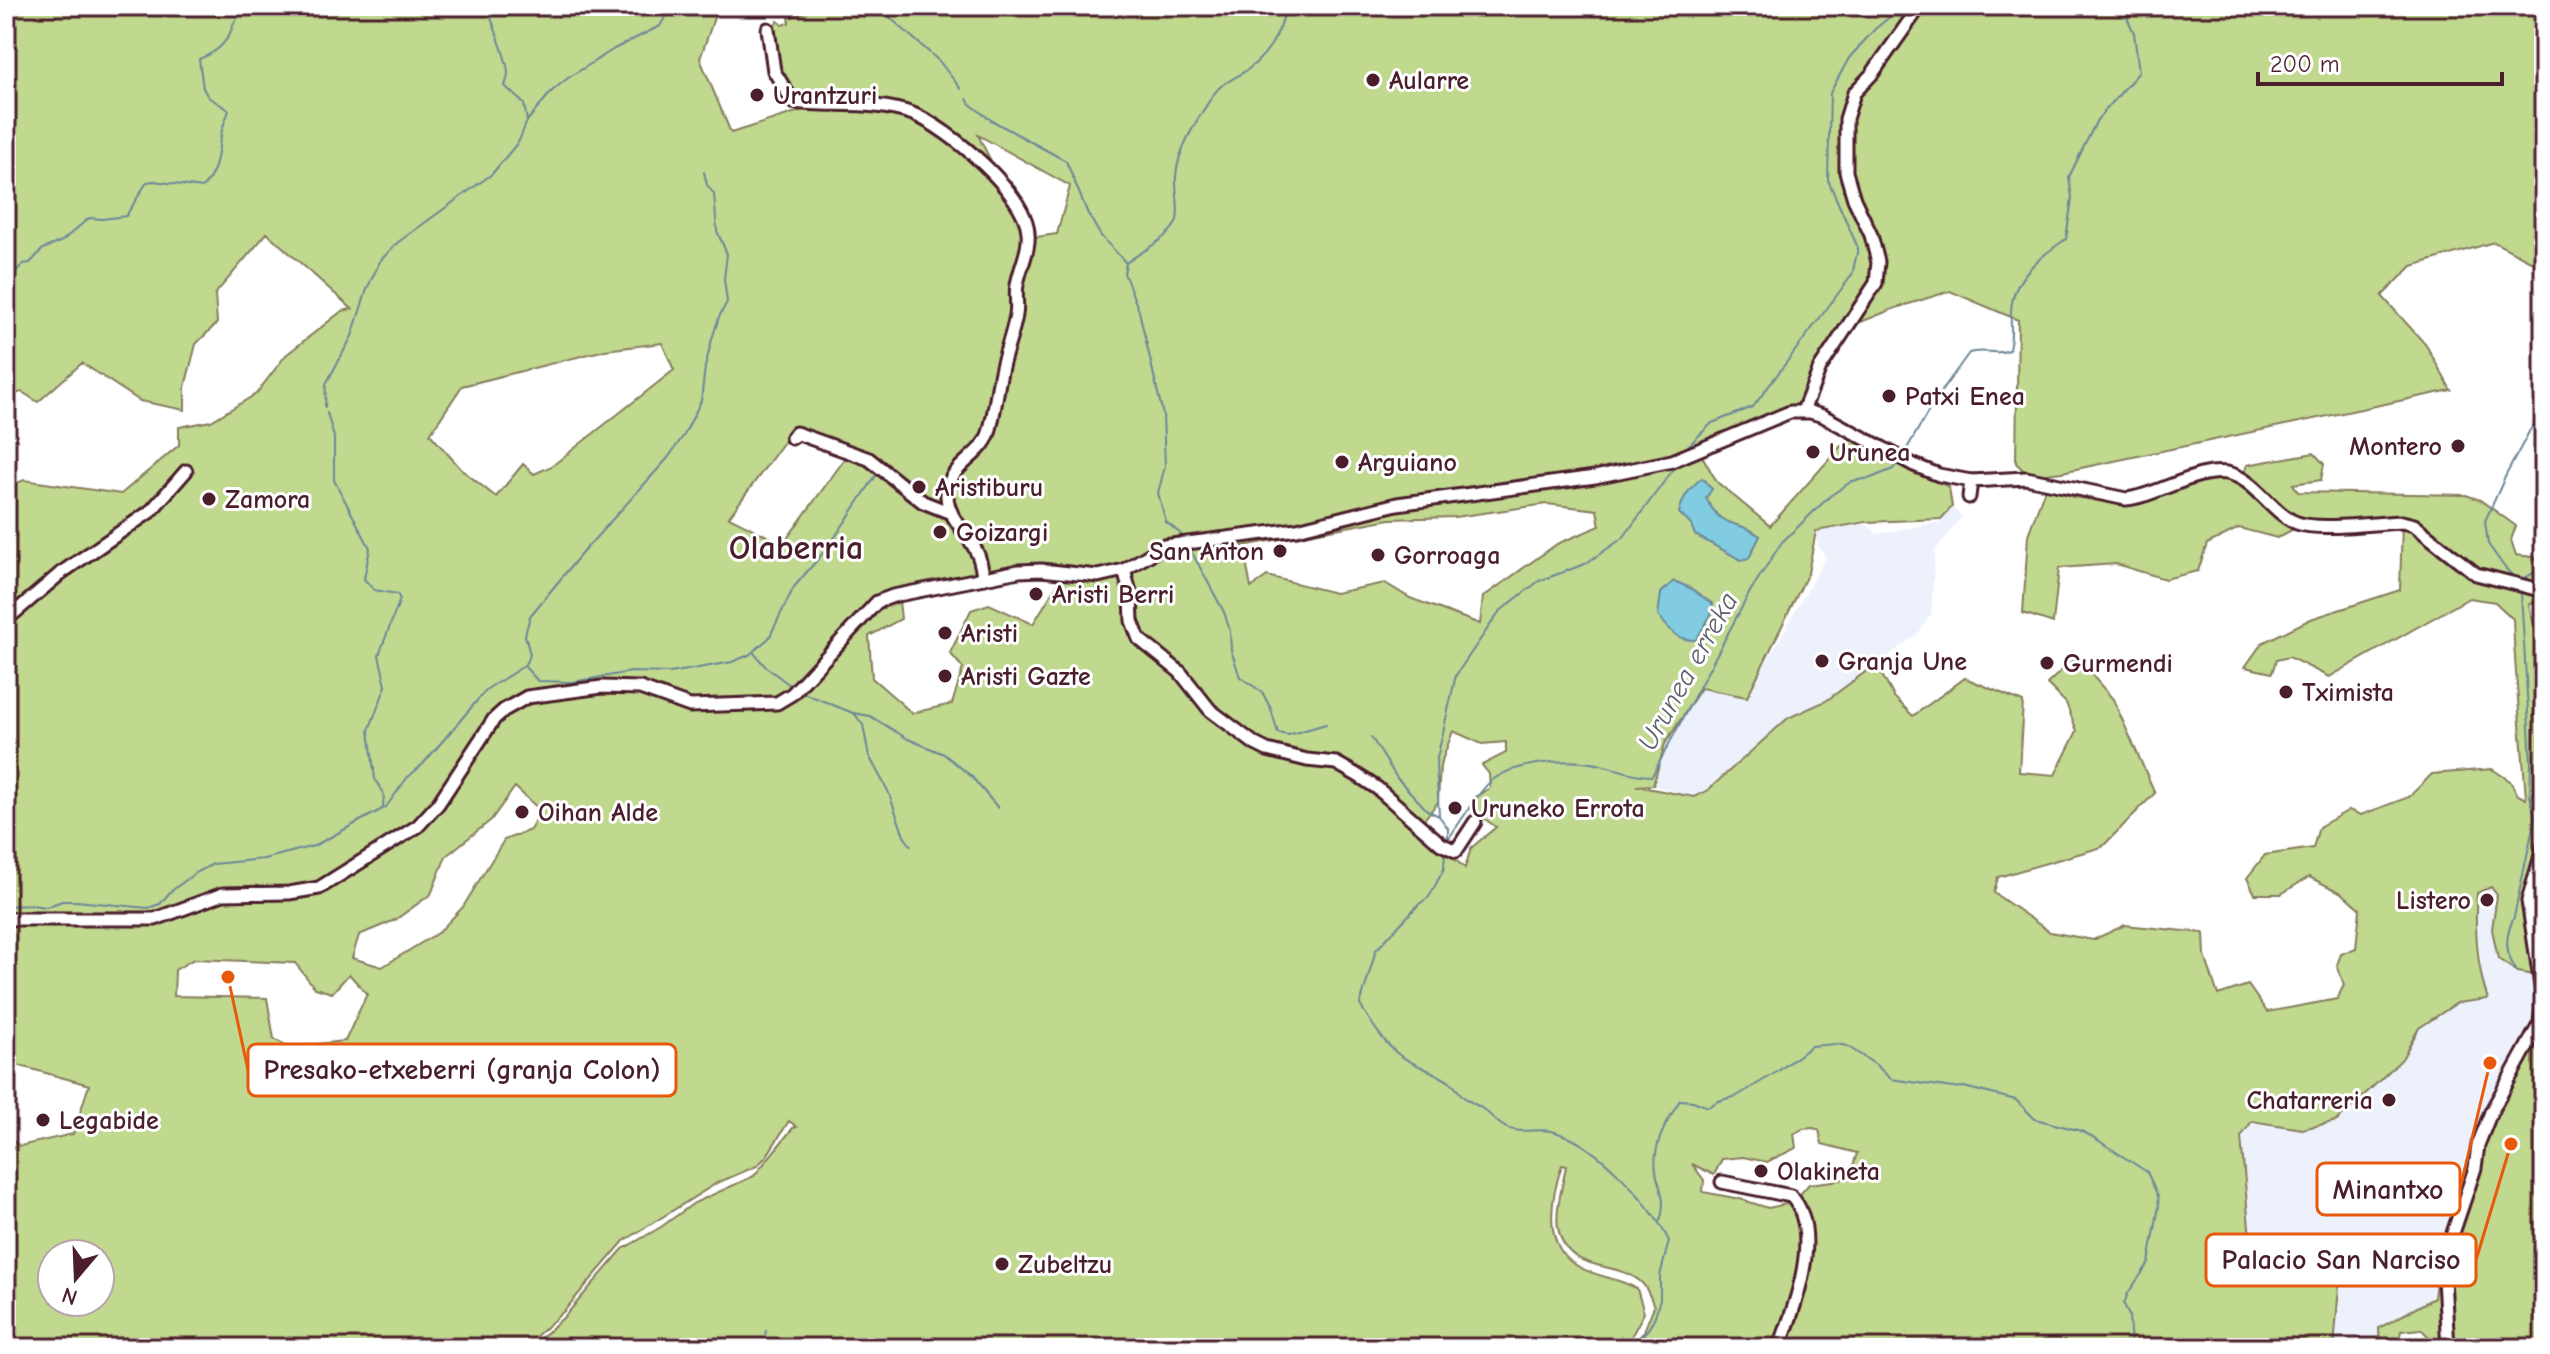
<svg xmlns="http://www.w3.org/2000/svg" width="2550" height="1354" viewBox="0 0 2550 1354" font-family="'Comic Neue',sans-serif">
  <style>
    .built { fill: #edf1fc }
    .green { fill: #c1d88f; stroke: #867c5d; stroke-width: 2; fill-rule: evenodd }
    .water { fill: #81cce1; stroke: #6b8798; stroke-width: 2 }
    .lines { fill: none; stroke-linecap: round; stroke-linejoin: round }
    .stream { stroke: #6b8798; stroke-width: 2 }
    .minor-casing { stroke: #4a1f2b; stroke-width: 17 }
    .minor { stroke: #fff; stroke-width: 11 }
    .poi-dot { fill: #4a1f2b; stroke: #fff; stroke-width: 3 }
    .labels { text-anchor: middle; stroke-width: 6; stroke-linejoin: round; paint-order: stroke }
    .poi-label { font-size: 26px; font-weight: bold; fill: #4a1f2b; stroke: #fff; text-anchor: start }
    .water-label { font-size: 28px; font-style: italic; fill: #5d5c6b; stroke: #fff }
    .district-label { font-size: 34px; font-weight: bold; fill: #4a1f2b; stroke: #fff }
    .leader { fill: none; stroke: #e8590c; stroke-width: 3 }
    .callout-dot { fill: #e8590c; stroke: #fff; stroke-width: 3 }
    .callout { fill: #fff; stroke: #e8590c; stroke-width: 3 }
    .callout-label { font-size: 28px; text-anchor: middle; font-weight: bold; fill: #4a1f2b }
  </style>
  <rect width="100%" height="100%" fill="#fff"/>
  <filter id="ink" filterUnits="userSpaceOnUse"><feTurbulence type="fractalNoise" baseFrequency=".0125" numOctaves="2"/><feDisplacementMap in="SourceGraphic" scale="16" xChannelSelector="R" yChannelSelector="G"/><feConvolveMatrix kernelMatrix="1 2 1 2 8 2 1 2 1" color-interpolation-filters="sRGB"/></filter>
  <g filter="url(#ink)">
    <g class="built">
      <polygon points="1952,508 1962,516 1935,551 1931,614 1918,634 1826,701 1788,718 1707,791 1694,797 1653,785 1665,744 1701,688 1747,697 1826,557 1818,546 1815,532 1866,524 1877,534 1940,522"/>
      <polygon points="2492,887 2497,895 2492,929 2498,959 2518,972 2540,975 2540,1022 2470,1170 2439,1254 2434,1298 2379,1328 2380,1348 2334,1348 2334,1331 2272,1254 2256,1254 2250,1239 2242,1138 2252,1121 2302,1129 2337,1121 2402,1059 2419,1028 2457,1003 2487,999 2481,979 2481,958 2474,919 2477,893"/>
    </g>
    <path class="green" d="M6 6H718L700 59 731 133 812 107 792 101 776 71 771 28 778 21 782 25 789 23V18L820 6H2544V268L2494 242 2412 266 2382 296 2426 345 2451 390 2062 472 2029 476 2016 463 2018 320 1950 291 1893 309 1846 328 1805 407 1770 413 1701 454 1717 482 1770 526 1849 437 1949 487 1952 507 1941 519 1866 522 1816 531 1808 573 1747 697 1701 688 1665 744 1653 785 1636 786 1694 797 1707 791 1788 718 1826 701 1876 664 1894 697 1913 716 1965 678 2023 702 2019 772 2055 775 2077 731 2066 703 2047 684 2076 657 2113 699 2155 793 2102 847 1998 877 1994 893 2050 932 2093 940 2125 925 2204 933 2205 956 2218 995 2248 985 2267 1012 2337 999 2344 985 2337 965 2341 954 2356 948 2360 909 2342 893 2309 877 2281 894H2255L2247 878 2265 855 2313 848 2319 827 2349 810 2361 815 2409 797 2432 774 2492 769 2510 781 2518 795 2526 799C2522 739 2515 680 2513 619L2495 602 2469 598 2329 677 2289 657 2276 660 2272 673 2245 667 2262 643 2311 619 2400 590 2402 522 2297 527 2277 538 2239 528 2207 544 2198 571 2165 579 2116 564 2059 568 2053 623 2023 613 2028 535 2046 486 2073 497 2133 506 2203 478 2243 477 2247 465 2314 453 2324 464 2321 480 2293 484 2298 492 2466 495 2480 500 2516 526 2511 540 2516 555 2533 557 2544 562V601L2529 604 2536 636 2540 758 2531 804 2538 808 2544 827V1348H2449V1343L2433 1341 2421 1329 2401 1331 2397 1348H2380L2379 1328 2434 1298 2439 1254 2470 1170 2477 1131 2519 1064 2540 1022V976L2518 972 2498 959 2492 929 2497 895 2491 887 2477 893C2474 924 2477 970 2488 999L2457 1003 2419 1028 2402 1059 2337 1121 2302 1129 2252 1121 2241 1137 2250 1239 2256 1254H2272L2340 1273 2334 1348H1632L1644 1331 1654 1306C1651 1299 1648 1290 1643 1284 1618 1258 1568 1277 1558 1228 1555 1209 1563 1185 1566 1166L1562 1165C1552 1195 1542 1242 1574 1264 1592 1277 1618 1277 1637 1289L1644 1313 1631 1337 1622 1348H530L565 1316 623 1249 661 1227 694 1203 754 1176 793 1128 797 1127 789 1121 766 1157 757 1166 717 1183 624 1241 564 1311 523 1348H6V1136L20 1146 73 1134 89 1085 6 1062V488L24 480 121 494 179 445V427L211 421 256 394 286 355 342 311 352 309 267 233 215 294 217 323 196 344 185 387V410L140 401 82 363 38 402 22 392 6 396ZM978 135 1070 186 1057 234 1029 238ZM662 343 674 370 552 466 534 474 523 464 496 497 462 470 430 434 462 386 605 350ZM792 431 847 456 783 544 729 517ZM1547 504 1597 510 1600 526 1557 544 1483 597 1480 624 1410 598 1385 583 1335 593 1267 576 1251 588 1243 546 1390 519 1455 517ZM1020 569 1060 580 1033 624 989 604 971 610 950 653 963 668 952 704 912 713 872 678 869 636 901 619 898 592ZM1213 709 1268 747 1286 753 1339 762 1379 787 1422 822 1438 802 1440 766 1453 731 1482 744 1506 742V753L1482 765 1489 774 1490 788 1475 797 1469 808 1496 827 1471 848 1465 868 1375 790 1334 767 1288 760 1250 745 1208 713ZM515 787 541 811 530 830 504 840 463 907 439 932 382 967 352 958 359 935 395 920 431 894 446 856 491 820ZM194 959 295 963 315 988 332 993 349 974 367 994 345 1041 289 1047 274 1039 267 998 174 996 175 970ZM1813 1128 1819 1130 1822 1144 1857 1153 1853 1166 1841 1180 1809 1184 1801 1193 1803 1226 1791 1203 1768 1208 1740 1199 1703 1192 1704 1180 1692 1164 1714 1175 1722 1159 1743 1157 1767 1162 1796 1148 1794 1134 1803 1129ZM52 1254H100V1302H52Z"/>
    <g class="water">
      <path d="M1702 478 1712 489 1706 498C1724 533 1735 517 1760 536L1749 558 1741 560 1695 535 1691 525 1679 513C1683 497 1689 488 1702 478Z"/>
      <path d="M1674 581 1690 588 1713 604 1711 615 1696 640C1676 641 1669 629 1658 615L1661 593Z"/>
    </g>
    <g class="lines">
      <g class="stream">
        <path d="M486 6C491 17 508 62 508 73 508 78 506 82 505 86L524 104 527 121"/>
        <polyline points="877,6 939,61 961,89"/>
        <polyline points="967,99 970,104 991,120 1066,161 1088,214 1101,236 1126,263"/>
        <path d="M6 282 23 264 30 263 43 249 62 241 89 218 102 219 126 216 147 182 154 181 202 188C218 172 217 154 221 135 222 126 227 118 229 110L208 97 203 88 199 59C212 54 222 48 229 35 234 26 232 21 242 14V6"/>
        <polyline points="325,407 326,384 352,336 367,289 380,261 397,243 492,174 519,141 527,121 552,91 568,78 614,49 660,26 672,6"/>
        <polyline points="327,413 334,437 334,480 370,548 364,579 374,590 397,594 400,599 379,655 386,686 369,730 375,779 384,794 383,807"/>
        <polyline points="1685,449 1712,423 1753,407 1852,275 1858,248 1828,180 1830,93 1849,58 1875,29 1898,10"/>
        <path d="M1905 452 1935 400 1969 353C1983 348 1996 356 2009 350 2013 334 2010 327 2011 312 2012 278 2039 257 2066 239L2072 198 2069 177 2097 120 2139 72 2134 33 2122 6"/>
        <path d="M1184 539 1181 534 1166 522 1158 493 1165 466 1163 415 1139 311 1124 273 1126 263C1140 252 1172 237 1177 220 1180 207 1175 190 1176 176 1178 150 1194 125 1208 103 1220 84 1221 86 1239 75 1265 61 1281 34 1286 6"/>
        <polyline points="1189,547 1224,612 1230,631 1231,650 1240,677 1262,692 1271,709 1278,733 1288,735 1326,724"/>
        <polyline points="2517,580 2505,568 2488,544 2485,521 2506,475 2530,430 2544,412"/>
        <polyline points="2520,580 2544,568"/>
        <polyline points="754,653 766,667 791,686"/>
        <polyline points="525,667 538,681 572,682 631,672 670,673 732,662 749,655 769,638 794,587 829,546 877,474"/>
        <polyline points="801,692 853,713 870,716 908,739 944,754 971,776 998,808"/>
        <polyline points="854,713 863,725 869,756 888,791 904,836 911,846"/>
        <polyline points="1371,737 1397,778 1427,810 1439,816 1448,828 1448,841"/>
        <polyline points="1439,815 1436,763 1456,675 1499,612 1539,581 1585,564 1623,538 1674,468"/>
        <path d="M1449 838C1459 824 1478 793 1489 783 1512 762 1568 758 1597 764 1616 768 1632 776 1652 776L1751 590 1782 542 1830 496 1852 481 1871 478 1893 469 1897 464"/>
        <path d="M1445 851 1444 869 1429 897 1419 904 1376 950 1360 1005C1371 1022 1382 1041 1398 1054 1414 1066 1435 1071 1451 1083 1456 1087 1459 1093 1464 1097 1469 1102 1478 1105 1484 1110 1491 1115 1496 1122 1503 1126 1517 1135 1536 1128 1551 1131 1595 1141 1650 1202 1669 1241L1660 1276V1299L1655 1316 1649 1328 1631 1348"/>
        <polyline points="6,906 32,905 46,907 62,901 76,901 148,908 160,904 170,892 194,874 213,864 264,859 314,846 386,807 407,778 423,764 487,689 524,666 530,655 525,635 530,616 582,553 668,458 684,435 701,401 705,367 712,339 719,317 727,302 724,279 727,254 717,231 714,194 707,185 704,172"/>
        <path d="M2516 970C2504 952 2505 936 2514 917L2535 818 2530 795 2531 763 2521 593"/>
        <path d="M1660 1221C1666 1204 1662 1193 1657 1177 1650 1148 1666 1123 1680 1100L1693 1101 1708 1107 1718 1101 1737 1096 1777 1072 1811 1046 1836 1044 1847 1046 1876 1065 1891 1079 1953 1088 1964 1087 2016 1100 2035 1119 2081 1131 2093 1137 2147 1172 2158 1196 2159 1206 2149 1263 2128 1293 2124 1304 2129 1316 2131 1348"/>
        <polyline points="762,1348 766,1331"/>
      </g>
      <defs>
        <g id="minor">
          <path d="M768 29 774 71 793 102C832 107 875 100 913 114 948 128 1025 192 1028 232 1030 250 1020 267 1017 285 1015 294 1018 305 1016 315 1013 333 1006 350 1002 367 997 389 995 412 989 433 981 458 946 466 947 496 948 520 970 534 978 555 981 562 982 571 984 578"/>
          <polyline points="1803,411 1820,368 1876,283 1878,262 1871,235 1854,199 1846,172 1846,119 1854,93 1872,74 1920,6"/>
          <polyline points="792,438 796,433 869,459 923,502 951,513"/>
          <polyline points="1969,497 1971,481"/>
          <polyline points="1124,570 1131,596 1132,621 1139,639 1180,672 1210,710 1255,744 1267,750 1307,760 1336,763 1357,775 1377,788 1441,844 1456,851 1475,822"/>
          <polyline points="6,620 61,573 151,511 186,471"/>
          <path d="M6 919H155L223 894 289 893 319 888 418 826 438 804 494 719 504 710 527 697 602 687 640 688 690 706 777 703 792 694 877 602 893 596 1019 571 1041 570 1098 576 1124 570 1164 546 1297 529 1397 504 1595 477 1672 461 1790 412H1810L1823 416 1914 465 1939 475 1971 481 2026 478 2126 499C2158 496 2196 468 2227 473 2255 478 2271 513 2297 523 2319 531 2376 523 2402 522L2414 525 2476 574 2544 591"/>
          <path d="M1722 1182 1791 1196C1824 1231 1794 1310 1779 1348"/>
          <polyline points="2448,1348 2444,1279 2448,1248 2475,1168 2478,1145 2491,1112 2540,1023 2543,999 2528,901 2544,845"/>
        </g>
      </defs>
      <use href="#minor" class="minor-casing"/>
      <use href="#minor" class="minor"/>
    </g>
  </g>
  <g class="poi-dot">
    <circle cx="1373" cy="80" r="8"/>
    <circle cx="757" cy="95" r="8"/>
    <circle cx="1889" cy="396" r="8"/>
    <circle cx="2458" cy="446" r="8"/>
    <circle cx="1813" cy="452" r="8"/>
    <circle cx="1342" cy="462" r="8"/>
    <circle cx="919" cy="487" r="8"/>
    <circle cx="209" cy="499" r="8"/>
    <circle cx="940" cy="532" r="8"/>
    <circle cx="1280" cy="551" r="8"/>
    <circle cx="1378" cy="555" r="8"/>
    <circle cx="1036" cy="594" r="8"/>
    <circle cx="945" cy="633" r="8"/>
    <circle cx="1822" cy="661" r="8"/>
    <circle cx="2047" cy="663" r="8"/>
    <circle cx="945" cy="676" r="8"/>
    <circle cx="2286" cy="692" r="8"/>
    <circle cx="1455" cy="808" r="8"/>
    <circle cx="522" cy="812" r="8"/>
    <circle cx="2487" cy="900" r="8"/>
    <circle cx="2389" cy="1100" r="8"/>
    <circle cx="43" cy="1120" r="8"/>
    <circle cx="1761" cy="1171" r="8"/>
    <circle cx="1002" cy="1264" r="8"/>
  </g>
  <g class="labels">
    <g class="poi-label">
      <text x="1389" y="89">Aularre</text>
      <text x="773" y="104">Urantzuri</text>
      <text x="1905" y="405">Patxi Enea</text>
      <text x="2442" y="455" text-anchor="end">Montero</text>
      <text x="1829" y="461">Urunea</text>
      <text x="1358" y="471">Arguiano</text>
      <text x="935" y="496">Aristiburu</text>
      <text x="225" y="508">Zamora</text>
      <text x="956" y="541">Goizargi</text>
      <text x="1264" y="560" text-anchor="end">San Anton</text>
      <text x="1394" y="564">Gorroaga</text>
      <text x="1052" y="603">Aristi Berri</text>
      <text x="961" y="642">Aristi</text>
      <text x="1838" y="670">Granja Une</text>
      <text x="2063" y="672">Gurmendi</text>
      <text x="961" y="685">Aristi Gazte</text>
      <text x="2302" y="701">Tximista</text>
      <text x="1471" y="817">Uruneko Errota</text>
      <text x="538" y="821">Oihan Alde</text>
      <text x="2471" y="909" text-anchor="end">Listero</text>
      <text x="2373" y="1109" text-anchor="end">Chatarreria</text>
      <text x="59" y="1129">Legabide</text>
      <text x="1777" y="1180">Olakineta</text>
      <text x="1018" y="1273">Zubeltzu</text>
    </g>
    <g class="water-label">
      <text transform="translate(1687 671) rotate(-61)" y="10">Urunea erreka</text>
    </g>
    <g class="district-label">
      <text x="796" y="559">Olaberria</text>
    </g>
  </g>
  <path class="leader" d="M228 977L248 1070M2490 1063L2460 1189M2511 1144L2476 1260"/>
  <g class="callout-dot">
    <circle cx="228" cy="977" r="8"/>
    <circle cx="2490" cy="1063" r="8"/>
    <circle cx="2511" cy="1144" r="8"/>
  </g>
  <g class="callout">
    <rect x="248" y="1044" width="428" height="52" rx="8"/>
    <rect x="2317" y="1163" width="143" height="52" rx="8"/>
    <rect x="2206" y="1234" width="270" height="52" rx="8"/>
  </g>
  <g class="callout-label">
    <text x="462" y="1079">Presako-etxeberri (granja Colon)</text>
    <text x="2388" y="1199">Minantxo</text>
    <text x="2341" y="1269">Palacio San Narciso</text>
  </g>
  <rect width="2550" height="1354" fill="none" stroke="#fff" stroke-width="32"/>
  <rect x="16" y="16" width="2518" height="1322" fill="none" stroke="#4a1f2b" stroke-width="3" filter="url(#ink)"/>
  <g transform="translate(76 1278) rotate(199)"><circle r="38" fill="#ffffff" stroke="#b7a5aa" stroke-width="2"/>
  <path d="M0-6L14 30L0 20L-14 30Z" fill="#4a1f2b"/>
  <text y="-12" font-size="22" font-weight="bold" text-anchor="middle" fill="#4a1f2b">N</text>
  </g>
  <path d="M2258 72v12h244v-12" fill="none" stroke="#4a1f2b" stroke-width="4"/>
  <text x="2270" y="72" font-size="24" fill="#4a1f2b" stroke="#ffffff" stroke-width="6" paint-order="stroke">200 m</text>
</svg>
